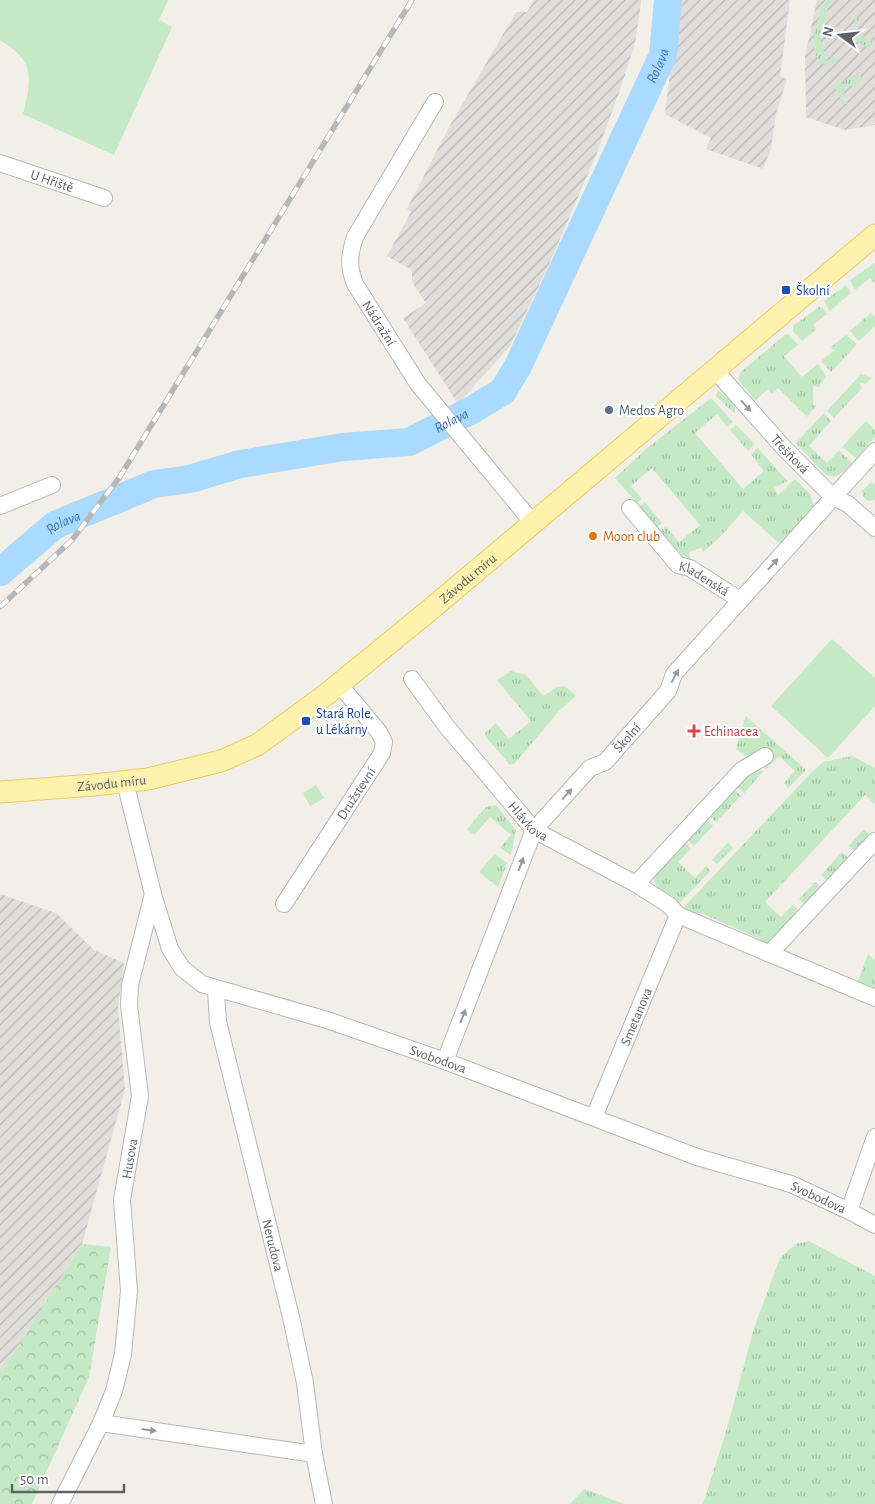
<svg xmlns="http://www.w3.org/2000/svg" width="875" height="1504" viewBox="0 0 875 1504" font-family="'Alegreya Sans',sans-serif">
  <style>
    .industrial { fill: url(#industrial-furrows) }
    .grass { fill: url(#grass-tufts) }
    .forest { fill: url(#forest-crowns) }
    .green { fill: #c5e8c5 }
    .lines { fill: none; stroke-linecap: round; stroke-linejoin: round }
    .river { stroke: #aadaff; stroke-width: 28 }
    .minor-casing { stroke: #b5b8bc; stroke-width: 18 }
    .major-casing { stroke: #f2c960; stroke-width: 23 }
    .minor { stroke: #fff; stroke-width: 16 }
    .major { stroke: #fff2af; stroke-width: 21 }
    .rail-casing { stroke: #b6b7b8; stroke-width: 5.5 }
    .rail { stroke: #fff; stroke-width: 4; stroke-dasharray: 11; stroke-linecap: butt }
    .oneway { fill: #979a9d }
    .transit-dot { fill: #1a4fb4; stroke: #fff; stroke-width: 2 }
    .service-dot { fill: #5c6f8a; stroke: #fff; stroke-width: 2 }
    .food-dot { fill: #e8710a; stroke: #fff; stroke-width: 2 }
    .health-dot { fill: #e0444e; stroke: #fff; stroke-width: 2 }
    .labels { text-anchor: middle; stroke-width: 4.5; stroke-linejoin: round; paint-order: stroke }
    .street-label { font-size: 14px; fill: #5f6368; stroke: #fff }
    .transit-label { font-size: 14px; fill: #164399; stroke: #fff; text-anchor: start }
    .service-label { font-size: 14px; fill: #4e5e75; stroke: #fff; text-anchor: start }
    .food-label { font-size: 14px; fill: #c56008; stroke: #fff; text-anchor: start }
    .health-label { font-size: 14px; fill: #be3a42; stroke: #fff; text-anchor: start }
    .water-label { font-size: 15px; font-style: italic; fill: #4174aa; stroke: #fff }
  </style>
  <defs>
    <pattern id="industrial-furrows" width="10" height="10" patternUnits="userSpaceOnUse" patternTransform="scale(1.25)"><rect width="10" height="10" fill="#e0deda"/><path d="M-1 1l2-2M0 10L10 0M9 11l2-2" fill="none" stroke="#b9b8b5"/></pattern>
    <pattern id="grass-tufts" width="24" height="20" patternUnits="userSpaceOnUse" patternTransform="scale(1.25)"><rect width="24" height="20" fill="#c5e8c5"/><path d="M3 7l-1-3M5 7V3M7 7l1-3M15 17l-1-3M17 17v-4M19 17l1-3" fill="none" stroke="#a3c0a4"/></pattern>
    <pattern id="forest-crowns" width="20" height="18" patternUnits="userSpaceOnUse" patternTransform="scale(1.25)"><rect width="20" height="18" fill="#c5e8c5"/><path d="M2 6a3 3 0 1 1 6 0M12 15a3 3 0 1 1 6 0" fill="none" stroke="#a3c0a4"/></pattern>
  </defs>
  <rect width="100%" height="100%" fill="#f1efe8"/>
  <g class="industrial">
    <polygon points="534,0 641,0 641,3 635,43 621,87 597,153 547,269 510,346 458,404 403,318 426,303 412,282 412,270 387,256 411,212 407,209 448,129 516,12 527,12"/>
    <polygon points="679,0 790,0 780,76 787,79 776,114 771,148 763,169 706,149 711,138 665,114"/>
    <polygon points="817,0 875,0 875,125 845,130 806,117 805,57"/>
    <polygon points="0,894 56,913 94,950 124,963 118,1007 125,1089 82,1244 0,1375"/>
  </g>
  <g class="grass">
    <path d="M825 0H830L820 35 826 61 837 58 834 63 826 65C802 53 820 18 825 0Z"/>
    <path d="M856 16 860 18 853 30 873 44 870 47C852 44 851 31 856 16Z"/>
    <polygon points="857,74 863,78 856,87 846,84 842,99 850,105 839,103 841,93 836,91 835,86"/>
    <polygon points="875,263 875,284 870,278 855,290 850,280"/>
    <polygon points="846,285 851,293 830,311 824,301"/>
    <polygon points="819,307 822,307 827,314 813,325 816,329 802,341 793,331 793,326"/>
    <polygon points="871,313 875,317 875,326 859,341 850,331"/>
    <polygon points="786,334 789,334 798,345 784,356 802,377 818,364 826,376 819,387 813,386 813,405 816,406 807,417 778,388 772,393 768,389 755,401 738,379 741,372"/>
    <polygon points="846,335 857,344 831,372 821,361 834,351 831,347"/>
    <polygon points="861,374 872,378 865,384 860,382 859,384 862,388 834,418 827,411"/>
    <polygon points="718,390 735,405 735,414 716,396"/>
    <polygon points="711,398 733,422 727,427 717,414 695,433 743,489 764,471 751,454 758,448 787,481 774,488 778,495 795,479 810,494 814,506 780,544 743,511 721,536 703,552 701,548 689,552 691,560 681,554 660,531 666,527 679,542 700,525 652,468 631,486 642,499 637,503 615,478 646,449"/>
    <polygon points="824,413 831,421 809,446 827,463 839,450 852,463 843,472 834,477 826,475 796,443"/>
    <polygon points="866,421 875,430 875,437 856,458 842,447"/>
    <polygon points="736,425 755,444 748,451 730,430"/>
    <polygon points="871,482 875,485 875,500 868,501 863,497 862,491"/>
    <polygon points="645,502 662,523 657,527 639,507"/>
    <polygon points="511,671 526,675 543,696 557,687 565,686 576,696 560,710 514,764 510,765 485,736 485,733 496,723 509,739 531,721 497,680"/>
    <polygon points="746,716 806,770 788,788 784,783 795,771 779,756 766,769 736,749"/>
    <polygon points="852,756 875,768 875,804 865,795 765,902 781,917 793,905 801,914 771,942 765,944 760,942 760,939 701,913 699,917 683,908 811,773 823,762"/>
    <polygon points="756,765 763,772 744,793 735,785"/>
    <polygon points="732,788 741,796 716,822 708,814"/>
    <polygon points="496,805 516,830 511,855 500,848 511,835 490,817 474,835 467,829 486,807"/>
    <polygon points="704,817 713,826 694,846 686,838"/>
    <polygon points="864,829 872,837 857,854 849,846"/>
    <path d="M683 840 691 849 678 862 695 878 706 866 710 871 679 904C668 896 652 889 654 874Z"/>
    <polygon points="728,842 733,848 717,864 712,860"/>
    <polygon points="842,852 850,860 829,883 821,875"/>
    <polygon points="495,854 507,863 498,887 479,872"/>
    <polygon points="815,882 823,890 807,907 799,899"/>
    <polygon points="868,954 875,960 875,993 856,986"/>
    <polygon points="809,1241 875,1276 875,1504 703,1504 726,1432 754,1328 780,1258 796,1244"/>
    <polygon points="584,1489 624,1504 570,1504"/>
  </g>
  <polygon class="forest" points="82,1244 111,1247 89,1377 32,1504 0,1504 0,1375"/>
  <g class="green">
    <path d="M0 0H168L159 20 172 27 114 155 23 114C32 78 35 61 0 40Z"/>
    <polygon points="832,639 875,678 875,706 828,758 771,706"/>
    <polygon points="316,785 324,798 310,806 303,793"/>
  </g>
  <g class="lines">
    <path class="river" id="s1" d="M0 572 55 525 154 484 190 479 240 464 343 447 409 442 472 410 503 391 518 366 663 55 668 0"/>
    <defs>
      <g id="minor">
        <path id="s2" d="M435 102 355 237C349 255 348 266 355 284L418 384 533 523"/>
        <path id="s3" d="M0 163 104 198"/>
        <path id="s4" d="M714 369 785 449 833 497 848 504 875 528"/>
        <polyline points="0,506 52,485"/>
        <path id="s5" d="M630 508 678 565 690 568 740 600"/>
        <path id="s6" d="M412 679 447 727 534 830 636 884 669 905 678 915 875 998"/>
        <path id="s7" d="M125 782 153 894 170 949 182 968 202 984 327 1020 445 1061 697 1157 791 1184 849 1211 875 1225"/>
        <polyline points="636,884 742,770 765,756"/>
        <path id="s8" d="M284 904 382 753 384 742 379 732 339 684"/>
        <polyline points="769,954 875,841"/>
        <path id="s9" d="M216 990 218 1022 291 1317 305 1383 314 1454 324 1504"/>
        <path id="s10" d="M445 1061 534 830 590 768 605 762 668 691 674 674 875 451"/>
        <path id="s11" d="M594 1117 678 915"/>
        <polyline points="849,1211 875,1137"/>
        <polyline points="101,1423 314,1454"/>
        <path id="s12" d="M60 1504 101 1423 114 1391 123 1354 129 1291 122 1200 140 1096 129 1005 130 985 153 894"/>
      </g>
      <g id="major">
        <path id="s13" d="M0 792 94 785 148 779 221 761 257 745 327 694 431 609 875 235"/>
      </g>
    </defs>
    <use href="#minor" class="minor-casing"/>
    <use href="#major" class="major-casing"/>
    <use href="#minor" class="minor"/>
    <use href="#major" class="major"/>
    <defs>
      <polyline id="rail" points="0,607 72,540 119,478 412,0"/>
    </defs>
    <use href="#rail" class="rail-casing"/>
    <use href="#rail" class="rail"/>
  </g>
  <defs><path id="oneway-solid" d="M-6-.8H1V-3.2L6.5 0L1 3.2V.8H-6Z" transform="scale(1.25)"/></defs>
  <g class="oneway">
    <use href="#oneway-solid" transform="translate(746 406) rotate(48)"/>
    <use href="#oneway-solid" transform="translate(773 564) rotate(-48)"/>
    <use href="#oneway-solid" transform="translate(675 676) rotate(-62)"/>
    <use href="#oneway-solid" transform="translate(567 794) rotate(-48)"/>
    <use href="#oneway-solid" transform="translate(521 864) rotate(-69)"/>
    <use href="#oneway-solid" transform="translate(463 1016) rotate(-69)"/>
    <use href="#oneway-solid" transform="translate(149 1430) rotate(8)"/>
  </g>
  <g class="transit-dot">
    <rect x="781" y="285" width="10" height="10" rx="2.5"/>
    <rect x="301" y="716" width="10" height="10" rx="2.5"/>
  </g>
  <circle class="service-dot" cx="609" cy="410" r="5"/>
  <circle class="food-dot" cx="593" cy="536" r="5"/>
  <path class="health-dot" d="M691.5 723.5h5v5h5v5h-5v5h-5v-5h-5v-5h5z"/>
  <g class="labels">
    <g class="street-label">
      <text dy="5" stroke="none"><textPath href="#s3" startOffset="55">U Hřiště</textPath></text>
      <text dy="5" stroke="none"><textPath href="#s2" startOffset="251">Nádražní</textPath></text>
      <text dy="5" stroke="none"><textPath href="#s4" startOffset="114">Třešňová</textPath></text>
      <text dy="5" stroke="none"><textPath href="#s13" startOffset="532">Závodu míru</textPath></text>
      <text dy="5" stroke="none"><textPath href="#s5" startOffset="104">Kladenská</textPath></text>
      <text dy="5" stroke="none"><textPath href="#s10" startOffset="380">Školní</textPath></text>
      <text dy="5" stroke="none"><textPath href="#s13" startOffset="112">Závodu míru</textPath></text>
      <text dy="5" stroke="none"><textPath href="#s8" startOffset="132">Družstevní</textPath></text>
      <text dy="5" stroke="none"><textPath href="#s6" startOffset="184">Hlávkova</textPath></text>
      <text dy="5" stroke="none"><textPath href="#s11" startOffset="109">Smetanova</textPath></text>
      <text dy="5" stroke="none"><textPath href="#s7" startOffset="469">Svobodova</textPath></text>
      <text dy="5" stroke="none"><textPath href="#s12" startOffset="360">Husova</textPath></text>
      <text dy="5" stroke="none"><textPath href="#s7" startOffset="874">Svobodova</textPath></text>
      <text dy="5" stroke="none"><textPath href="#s9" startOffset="262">Nerudova</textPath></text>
    </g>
    <g class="transit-label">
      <text x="796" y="295">Školní</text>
      <text x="316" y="718">Stará Role,<tspan x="316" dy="16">u Lékárny</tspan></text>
    </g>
    <g class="service-label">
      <text x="619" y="415">Medos Agro</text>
    </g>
    <g class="food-label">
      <text x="603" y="541">Moon club</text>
    </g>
    <g class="health-label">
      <text x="704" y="736">Echinacea</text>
    </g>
    <g class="water-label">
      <text dy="5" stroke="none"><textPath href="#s1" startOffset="906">Rolava</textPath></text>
      <text dy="5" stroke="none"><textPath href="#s1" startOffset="486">Rolava</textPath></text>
      <text dy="5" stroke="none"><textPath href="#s1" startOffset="81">Rolava</textPath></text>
    </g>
  </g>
  <g transform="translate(840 35) rotate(285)" stroke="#ffffff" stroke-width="4" paint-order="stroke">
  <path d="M0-4L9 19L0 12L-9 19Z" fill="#5f6368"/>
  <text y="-8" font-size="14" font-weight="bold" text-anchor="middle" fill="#5f6368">N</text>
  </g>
  <path d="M12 1484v8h112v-8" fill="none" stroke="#5f6368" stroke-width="2.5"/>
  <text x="20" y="1484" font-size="15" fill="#5f6368" stroke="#ffffff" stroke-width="4" paint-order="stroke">50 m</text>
</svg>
